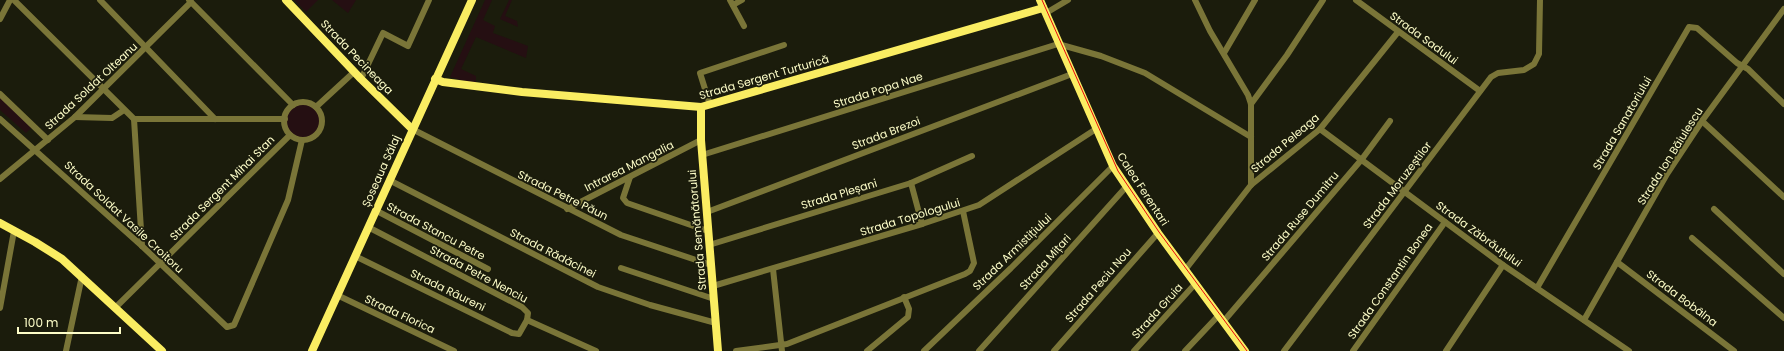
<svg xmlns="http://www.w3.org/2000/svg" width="1784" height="351" viewBox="0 0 1784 351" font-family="Poppins,sans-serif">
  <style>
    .green { fill: #250f12 }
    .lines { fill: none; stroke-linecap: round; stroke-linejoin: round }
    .street { stroke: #7a7538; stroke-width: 6 }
    .secondary { stroke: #faed62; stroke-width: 8 }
    .tram { stroke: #ea070a; stroke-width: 1 }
    .labels { text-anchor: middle; stroke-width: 3.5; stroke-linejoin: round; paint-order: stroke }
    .street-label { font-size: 11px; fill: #fdfdc8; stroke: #1b1c0c }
  </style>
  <rect width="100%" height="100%" fill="#1b1c0c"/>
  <g class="green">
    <polygon points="294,0 318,0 306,12"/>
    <polygon points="332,0 356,0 348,13"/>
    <polygon points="485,0 492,0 483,20 495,26 493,33 528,46 526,58 476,37 461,69 476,76 476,84 450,77"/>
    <polygon points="509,0 512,0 505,16 517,21 518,27 500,19"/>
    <polygon points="0,97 32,127 26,133 0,110"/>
    <circle cx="303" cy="121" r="17"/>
  </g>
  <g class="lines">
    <g class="street">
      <polyline points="14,0 134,119"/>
      <polyline points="100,0 215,119"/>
      <polyline points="189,0 293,105"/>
      <polyline points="730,0 744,26"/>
      <polyline points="1195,0 1210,31 1248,95 1251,104 1251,185"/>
      <polyline points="1356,0 1480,91"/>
      <polyline points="733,5 742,0"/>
      <polyline points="1046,13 1068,0"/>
      <polyline points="0,19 10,0"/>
      <polyline points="1224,53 1255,0"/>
      <polyline points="361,79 383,33 408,46 429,0"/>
      <polyline points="0,94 48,140"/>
      <circle cx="303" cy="121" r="19"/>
      <polyline points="1251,104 1287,55 1323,0"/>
      <polyline points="710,105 700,73 784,45"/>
      <polyline points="316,107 354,72"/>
      <polyline points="75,117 112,118 124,110"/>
      <polyline points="0,119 142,246 227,327 234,325 288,200 302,140"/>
      <polyline points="134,119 285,119"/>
      <polyline points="134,119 142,246"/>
      <polyline points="1702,121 1784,197"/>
      <polyline points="412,129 621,235 711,265"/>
      <polyline points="1320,129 1503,265 1629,351"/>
      <polyline points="702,155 1058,44 1101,56 1145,73 1251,137"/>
      <polyline points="630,177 623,198 627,203 708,231"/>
      <polyline points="0,179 75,117 191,2"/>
      <polyline points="389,180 598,287 650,305 716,323"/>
      <polyline points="911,183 922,224"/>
      <polyline points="567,209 701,140"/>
      <polyline points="1714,209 1784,274"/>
      <polyline points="375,210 488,269"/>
      <polyline points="707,212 1072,74"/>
      <polyline points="1692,238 1784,318"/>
      <polyline points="709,245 911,183 972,156"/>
      <polyline points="355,256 512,333 519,334 527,320 528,313 522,307 368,227"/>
      <polyline points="1617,262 1734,351"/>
      <polyline points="621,268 714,299"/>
      <polyline points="773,269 782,351"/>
      <polyline points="1185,270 1251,185 1320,129 1398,32"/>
      <polyline points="713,286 922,224 979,205 1096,129"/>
      <polyline points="1537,288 1689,27 1697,28 1737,63 1748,69 1784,104"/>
      <polyline points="337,295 454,351"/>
      <polyline points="116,307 290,135"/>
      <polyline points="0,308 14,231"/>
      <polyline points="527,320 596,351"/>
      <polyline points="1584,320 1667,174 1702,121 1784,9"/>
      <polyline points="1223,322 1362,159 1390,121"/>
      <polyline points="66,351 82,276"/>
      <polyline points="736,351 787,344 965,274 970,271 974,263 963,211"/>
      <polyline points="867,351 908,317 909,309 904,297"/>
      <polyline points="924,351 1011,268 1113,166"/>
      <polyline points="979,351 1126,187"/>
      <polyline points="1054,351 1158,233"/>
      <polyline points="1134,351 1195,284"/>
      <polyline points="1185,351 1218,316"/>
      <polyline points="1284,351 1491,77 1498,73 1524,70 1534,64 1539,54 1540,0"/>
      <polyline points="1353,351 1445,222"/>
      <polyline points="1446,351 1503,265"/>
    </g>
    <g class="secondary">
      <polyline points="286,0 361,79 412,129"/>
      <polyline points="1040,0 1113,166 1158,233 1245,351"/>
      <polyline points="435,79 443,82 522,92 701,107 1043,8"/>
      <polyline points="701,107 701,140 718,351"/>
      <polyline points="0,223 35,242 62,259 162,351"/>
      <polyline points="312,351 472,0"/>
    </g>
    <polyline class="tram" points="1042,0 1118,171 1159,232 1247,351"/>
  </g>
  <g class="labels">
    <g class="street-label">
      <text transform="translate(1424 38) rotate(36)" y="4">Strada Sadului</text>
      <text transform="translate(357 57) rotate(46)" y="4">Strada Pecineaga</text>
      <text transform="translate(764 77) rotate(-16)" y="4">Strada Sergent Turturică</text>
      <text transform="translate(91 86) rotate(-43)" y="4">Strada Soldat Olteanu</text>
      <text transform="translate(878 90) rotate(-18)" y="4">Strada Popa Nae</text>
      <text transform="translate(1622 123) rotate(-60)" y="4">Strada Sanatoriului</text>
      <text transform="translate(886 133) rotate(-21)" y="4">Strada Brezoi</text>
      <text transform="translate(1285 143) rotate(-40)" y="4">Strada Peleaga</text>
      <text transform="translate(1670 156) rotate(-58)" y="4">Strada Ion Băiulescu</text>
      <text transform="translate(629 166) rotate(-27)" y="4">Intrarea Mangalia</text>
      <text transform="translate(381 171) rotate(-66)" y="4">Șoseaua Sălaj</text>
      <text transform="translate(1397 185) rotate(-53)" y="4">Strada Moruzeștilor</text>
      <text transform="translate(222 188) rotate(-45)" y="4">Strada Sergent Mihai Stan</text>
      <text transform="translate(1143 189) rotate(57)" y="4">Calea Ferentari</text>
      <text transform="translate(839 194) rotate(-17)" y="4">Strada Pleșani</text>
      <text transform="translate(563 195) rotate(26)" y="4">Strada Petre Păun</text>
      <text transform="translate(1300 216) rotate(-50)" y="4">Strada Ruse Dumitru</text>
      <text transform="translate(124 217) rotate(43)" y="4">Strada Soldat Vasile Croitoru</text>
      <text transform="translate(910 217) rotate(-17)" y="4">Strada Topologului</text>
      <text transform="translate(697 230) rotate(-95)" y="4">Strada Semănătorului</text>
      <text transform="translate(436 231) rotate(28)" y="4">Strada Stancu Petre</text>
      <text transform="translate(1479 234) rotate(36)" y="4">Strada Zăbrăuțului</text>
      <text transform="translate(1012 252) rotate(-44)" y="4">Strada Armistițiului</text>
      <text transform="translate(553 253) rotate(27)" y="4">Strada Rădăcinei</text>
      <text transform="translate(1045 262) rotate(-48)" y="4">Strada Mițari</text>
      <text transform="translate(479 274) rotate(28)" y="4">Strada Petre Nenciu</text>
      <text transform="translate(1390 281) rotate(-55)" y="4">Strada Constantin Bonea</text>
      <text transform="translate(1098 285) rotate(-49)" y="4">Strada Peciu Nou</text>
      <text transform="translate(448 290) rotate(26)" y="4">Strada Râureni</text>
      <text transform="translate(1682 298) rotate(37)" y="4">Strada Bobâlna</text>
      <text transform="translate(1157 311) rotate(-48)" y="4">Strada Gruia</text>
      <text transform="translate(400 314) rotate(25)" y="4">Strada Florica</text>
    </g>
  </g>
  <path d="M18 327v6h102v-6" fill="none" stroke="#fdfdc8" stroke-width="2"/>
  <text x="24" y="327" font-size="12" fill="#fdfdc8" stroke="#1b1c0c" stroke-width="3" paint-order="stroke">100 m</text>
</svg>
